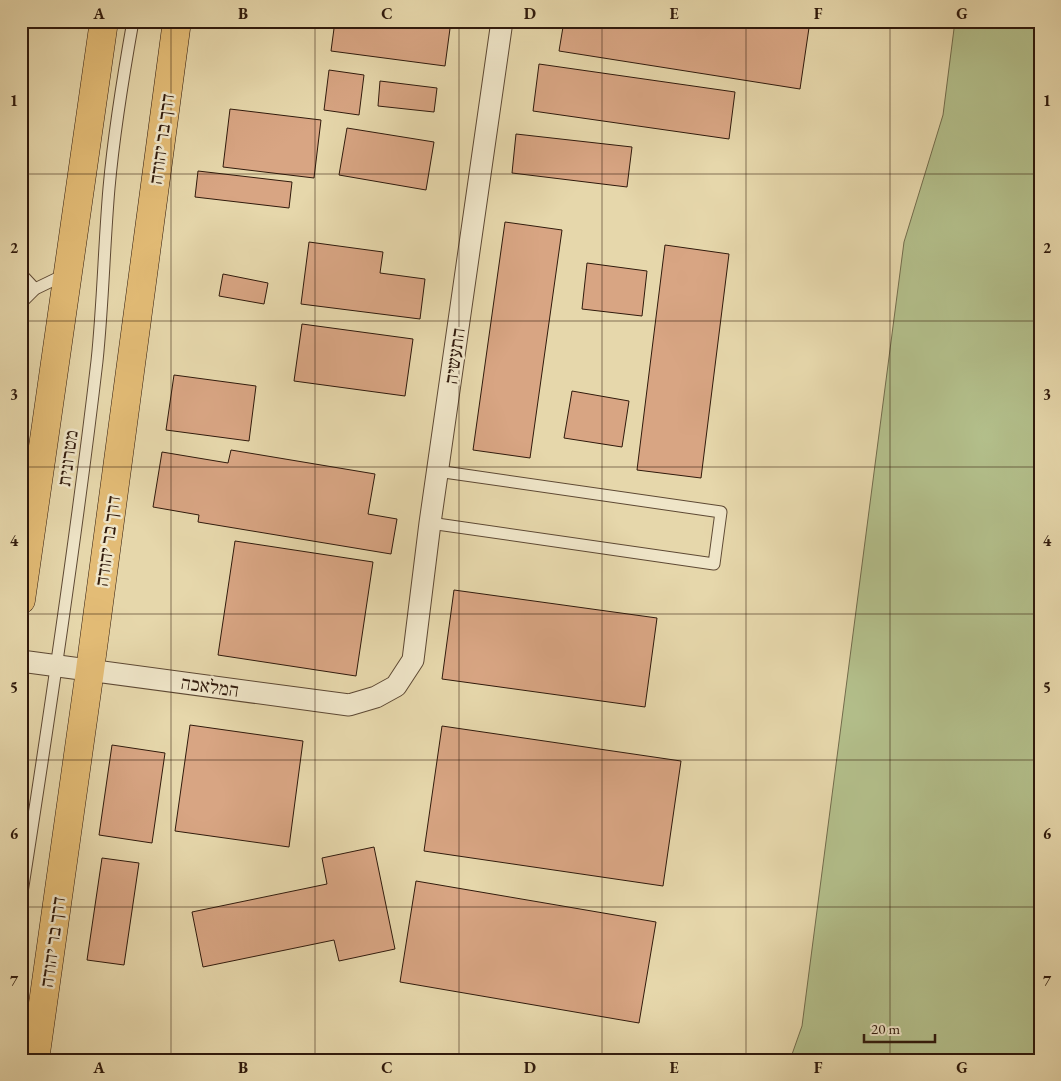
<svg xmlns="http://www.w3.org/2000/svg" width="1061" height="1081" viewBox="0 0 1061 1081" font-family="'EB Garamond','Frank Ruhl Libre',serif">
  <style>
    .green { fill: #b3bf8b; stroke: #726c4c }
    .building { fill: #d8a583; stroke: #301a0c }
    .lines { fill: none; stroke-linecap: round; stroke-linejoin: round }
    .service-casing { stroke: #5e4934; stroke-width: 13 }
    .minor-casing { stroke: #5e4934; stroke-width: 23 }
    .primary-casing { stroke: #301a0c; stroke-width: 29 }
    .service { stroke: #efe5c8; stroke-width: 11 }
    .minor { stroke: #efe5c8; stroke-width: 21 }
    .primary { stroke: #e3bc76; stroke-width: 28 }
    .grid { fill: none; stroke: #301a0c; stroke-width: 1; stroke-opacity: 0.55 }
    .labels { text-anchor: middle; stroke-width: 5; stroke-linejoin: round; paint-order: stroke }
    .street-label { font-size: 19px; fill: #301a0c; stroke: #efe5c8 }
    .neatline { fill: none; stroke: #301a0c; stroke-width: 2 }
    .grid-label { font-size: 16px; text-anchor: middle; font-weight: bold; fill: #301a0c }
  </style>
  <rect width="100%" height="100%" fill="#e6d7ab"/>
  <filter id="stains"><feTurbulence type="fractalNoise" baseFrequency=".004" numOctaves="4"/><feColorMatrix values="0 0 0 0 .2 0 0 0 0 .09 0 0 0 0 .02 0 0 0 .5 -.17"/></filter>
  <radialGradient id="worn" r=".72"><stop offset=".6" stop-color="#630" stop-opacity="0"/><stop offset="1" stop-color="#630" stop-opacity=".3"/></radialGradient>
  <polygon class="green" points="955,21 1040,21 1040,1060 790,1060 802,1026 904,242 943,115"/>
  <g class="building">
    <polygon points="335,21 451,21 445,66 331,51"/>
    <polygon points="564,21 810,21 800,89 559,51"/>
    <polygon points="539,64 735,92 729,139 533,111"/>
    <polygon points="329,70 364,75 359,115 324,110"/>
    <polygon points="380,81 437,88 434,112 378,106"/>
    <polygon points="230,109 321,120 314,178 223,167"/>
    <polygon points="347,128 434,142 426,190 339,175"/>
    <polygon points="516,134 632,147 627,187 512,173"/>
    <polygon points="198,171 292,182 289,208 195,197"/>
    <polygon points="505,222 562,230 530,458 473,450"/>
    <polygon points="309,242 383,252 380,273 425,279 420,319 301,304"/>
    <polygon points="665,245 729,254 701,478 637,470"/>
    <polygon points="587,263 647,271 642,316 582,309"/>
    <polygon points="223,274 268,283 264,304 219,296"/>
    <polygon points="302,324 413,339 405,396 294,381"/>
    <polygon points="174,375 256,386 249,441 166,430"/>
    <polygon points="572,391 629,401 622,447 564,438"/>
    <polygon points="231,450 375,474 368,514 397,519 391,554 198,522 199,515 153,507 162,452 228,463"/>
    <polygon points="235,541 373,562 356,676 218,655"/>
    <polygon points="454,590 657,618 645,707 442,679"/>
    <polygon points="190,725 303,741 289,847 175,831"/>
    <polygon points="442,726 681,761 663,886 424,851"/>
    <polygon points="112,745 165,753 152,843 99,835"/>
    <polygon points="374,847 395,949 339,961 334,940 203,967 192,912 327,884 322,858"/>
    <polygon points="102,858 139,863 124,965 87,960"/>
    <polygon points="416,881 656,922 639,1023 400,982"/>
  </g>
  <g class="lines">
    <defs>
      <g id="service">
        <polyline points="21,274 35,289"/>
        <polyline points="21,303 35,289 66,274"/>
        <polyline points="430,523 714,564 721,512 437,471"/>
        <path d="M21 899C49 720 76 541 97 361 103 304 104 246 109 188 114 132 123 77 133 21"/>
      </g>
      <polyline id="minor" points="21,661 349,705 376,697 396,686 413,660 430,523 502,21"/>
      <g id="primary">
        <polyline points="21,600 104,21"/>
        <polyline points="35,1060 90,670 177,21"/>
      </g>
    </defs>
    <use href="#service" class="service-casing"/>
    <use href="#minor" class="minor-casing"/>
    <use href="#primary" class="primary-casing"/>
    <use href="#service" class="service"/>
    <use href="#minor" class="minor"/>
    <use href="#primary" class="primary"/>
  </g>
  <path class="grid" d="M171 21V1060M315 21V1060M459 21V1060M602 21V1060M746 21V1060M890 21V1060M21 174H1040M21 321H1040M21 467H1040M21 614H1040M21 760H1040M21 907H1040"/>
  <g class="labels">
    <g class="street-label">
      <text transform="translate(161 139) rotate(-82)" y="7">דרך בר יהודה</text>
      <text transform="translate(454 356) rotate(-82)" y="7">התעשיה</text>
      <text transform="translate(67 458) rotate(-82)" y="7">מטרונית</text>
      <text transform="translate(107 541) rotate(-82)" y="7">דרך בר יהודה</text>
      <text transform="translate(210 686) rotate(8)" y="7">המלאכה</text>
      <text transform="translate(52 942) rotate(-82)" y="7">דרך בר יהודה</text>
    </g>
  </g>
  <rect width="1061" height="1081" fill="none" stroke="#e6d7ab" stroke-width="55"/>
  <path d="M864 1034v8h71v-8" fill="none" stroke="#301a0c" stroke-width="2.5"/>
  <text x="871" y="1034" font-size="15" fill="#301a0c" stroke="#efe5c8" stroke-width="4" paint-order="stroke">20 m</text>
  <rect x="28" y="28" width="1006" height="1026" class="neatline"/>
  <g class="grid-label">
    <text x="99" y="19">A</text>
    <text x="243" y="19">B</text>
    <text x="387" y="19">C</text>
    <text x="530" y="19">D</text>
    <text x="674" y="19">E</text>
    <text x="818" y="19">F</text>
    <text x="962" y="19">G</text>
    <text x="14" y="106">1</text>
    <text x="1047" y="106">1</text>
    <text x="14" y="253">2</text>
    <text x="1047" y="253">2</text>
    <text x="14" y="400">3</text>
    <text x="1047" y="400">3</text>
    <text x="14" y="546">4</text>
    <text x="1047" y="546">4</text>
    <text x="14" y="693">5</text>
    <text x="1047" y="693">5</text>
    <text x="14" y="839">6</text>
    <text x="1047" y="839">6</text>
    <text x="14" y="986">7</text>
    <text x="1047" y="986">7</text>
    <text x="99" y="1073">A</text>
    <text x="243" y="1073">B</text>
    <text x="387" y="1073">C</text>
    <text x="530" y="1073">D</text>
    <text x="674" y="1073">E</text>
    <text x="818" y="1073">F</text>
    <text x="962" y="1073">G</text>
  </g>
  <rect width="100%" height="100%" filter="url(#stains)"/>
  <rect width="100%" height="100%" fill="url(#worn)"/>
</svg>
